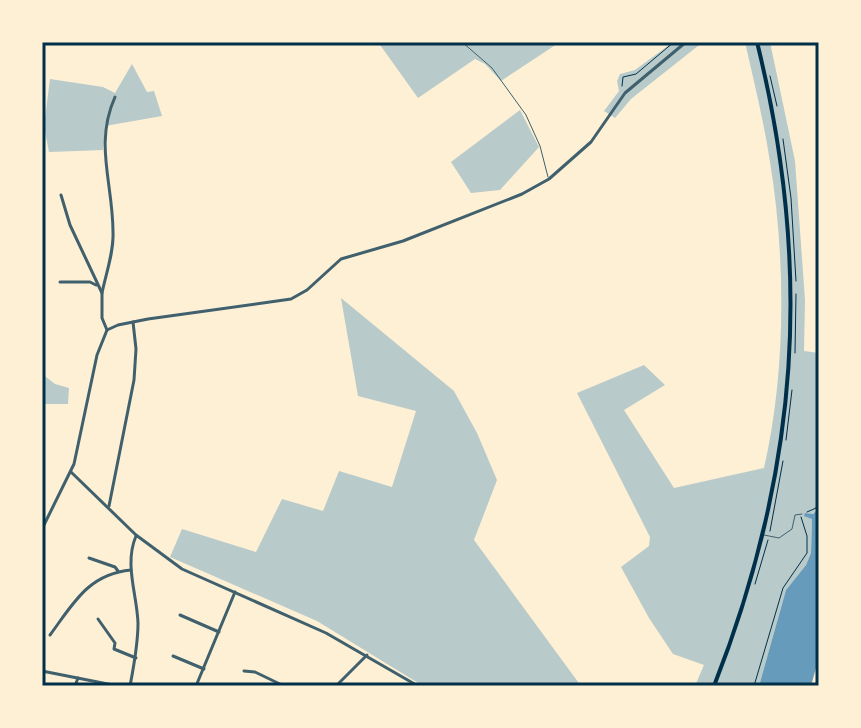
<svg xmlns="http://www.w3.org/2000/svg" width="861" height="728" viewBox="0 0 861 728" font-family="'Noto Sans',sans-serif">
  <style>
    .green { fill: #b9caca }
    .water { fill: #669bbc }
    .lines { fill: none; stroke-linecap: round; stroke-linejoin: round }
    .path { stroke: #003049; stroke-width: 1 }
    .service { stroke: #3f606c; stroke-width: 1 }
    .minor { stroke: #3f606c; stroke-width: 3 }
    .tertiary { stroke: #3f606c; stroke-width: 3 }
    .secondary { stroke: #003049; stroke-width: 4 }
    .neatline { fill: none; stroke: #003049; stroke-width: 3 }
  </style>
  <rect width="100%" height="100%" fill="#fdf0d5"/>
  <g class="green">
    <polygon points="378,42 560,42 501,81 485,64 475,59 418,98"/>
    <polygon points="673,42 703,42 631,99 615,118 604,111 619,91 617,81 620,74 635,70"/>
    <path d="M745 42H770L795 161 805 300 804 351 819 353V507L812 514 805 513 812 518 811 553 806 565 786 590 759 686H695L704 665 673 654 649 618 621 567 649 546 650 537 577 393 644 365 665 385 624 410 674 488 764 468C786 373 786 259 770 162 764 122 754 82 745 42Z"/>
    <polygon points="132,64 147,92 154,91 162,116 105,126 103,150 49,152 44,126 50,79 103,87 115,93"/>
    <polygon points="520,110 539,147 500,190 471,193 451,162"/>
    <polygon points="341,298 454,391 477,433 497,480 474,540 581,686 423,686 317,621 170,557 182,529 256,552 282,499 323,511 339,471 392,487 416,411 358,396"/>
    <polygon points="42,374 55,384 69,388 68,404 42,404"/>
  </g>
  <polygon class="water" points="819,507 819,657 811,686 759,686 786,590 806,565 811,553 812,519 804,516 805,513 813,514"/>
  <g class="lines">
    <g class="path">
      <polyline points="770,76 777,106"/>
      <polyline points="622,86 623,77 636,74 674,42"/>
      <polyline points="783,139 791,198 796,281"/>
      <polyline points="795,353 796,294"/>
      <polyline points="786,440 792,390"/>
      <polyline points="807,512 816,508 819,502"/>
      <polyline points="770,531 783,461"/>
      <polyline points="755,584 768,540"/>
      <polyline points="754,686 783,588 807,553 807,536 801,517"/>
    </g>
    <g class="service">
      <polyline points="462,42 492,68 526,115 540,146 548,177"/>
      <polyline points="764,535 779,538 792,529 795,515 802,514"/>
    </g>
    <g class="minor">
      <polyline points="61,195 70,225 102,293 102,318 107,330"/>
      <polyline points="60,282 90,282 96,285"/>
      <path d="M102 293C106 273 114 252 113 232 113 183 94 144 115 97"/>
      <polyline points="71,472 136,535 182,569 326,633 418,686"/>
      <polyline points="109,506 134,380 136,349 133,322"/>
      <polyline points="89,558 115,567 118,571"/>
      <polyline points="180,615 219,632"/>
      <polyline points="98,619 115,643 114,649 136,658"/>
      <path d="M50 635C73 604 88 574 131 570"/>
      <polyline points="173,656 204,669"/>
      <polyline points="42,671 118,686"/>
      <polyline points="244,671 255,672 284,686"/>
      <polyline points="75,686 78,678"/>
      <path d="M130 686C134 665 138 645 138 623 137 594 124 564 136 536"/>
      <polyline points="196,686 235,592"/>
      <polyline points="336,686 367,655"/>
    </g>
    <polyline class="tertiary" points="42,529 74,464 97,355 107,330 118,325 148,319 291,299 307,290 341,259 403,241 522,194 549,179 591,142 625,93 686,42"/>
    <path class="secondary" d="M714 686C799 470 813 268 757 42"/>
  </g>
  <rect width="861" height="728" fill="none" stroke="#fdf0d5" stroke-width="88"/>
  <rect x="44" y="44" width="773" height="640" class="neatline"/>
</svg>
